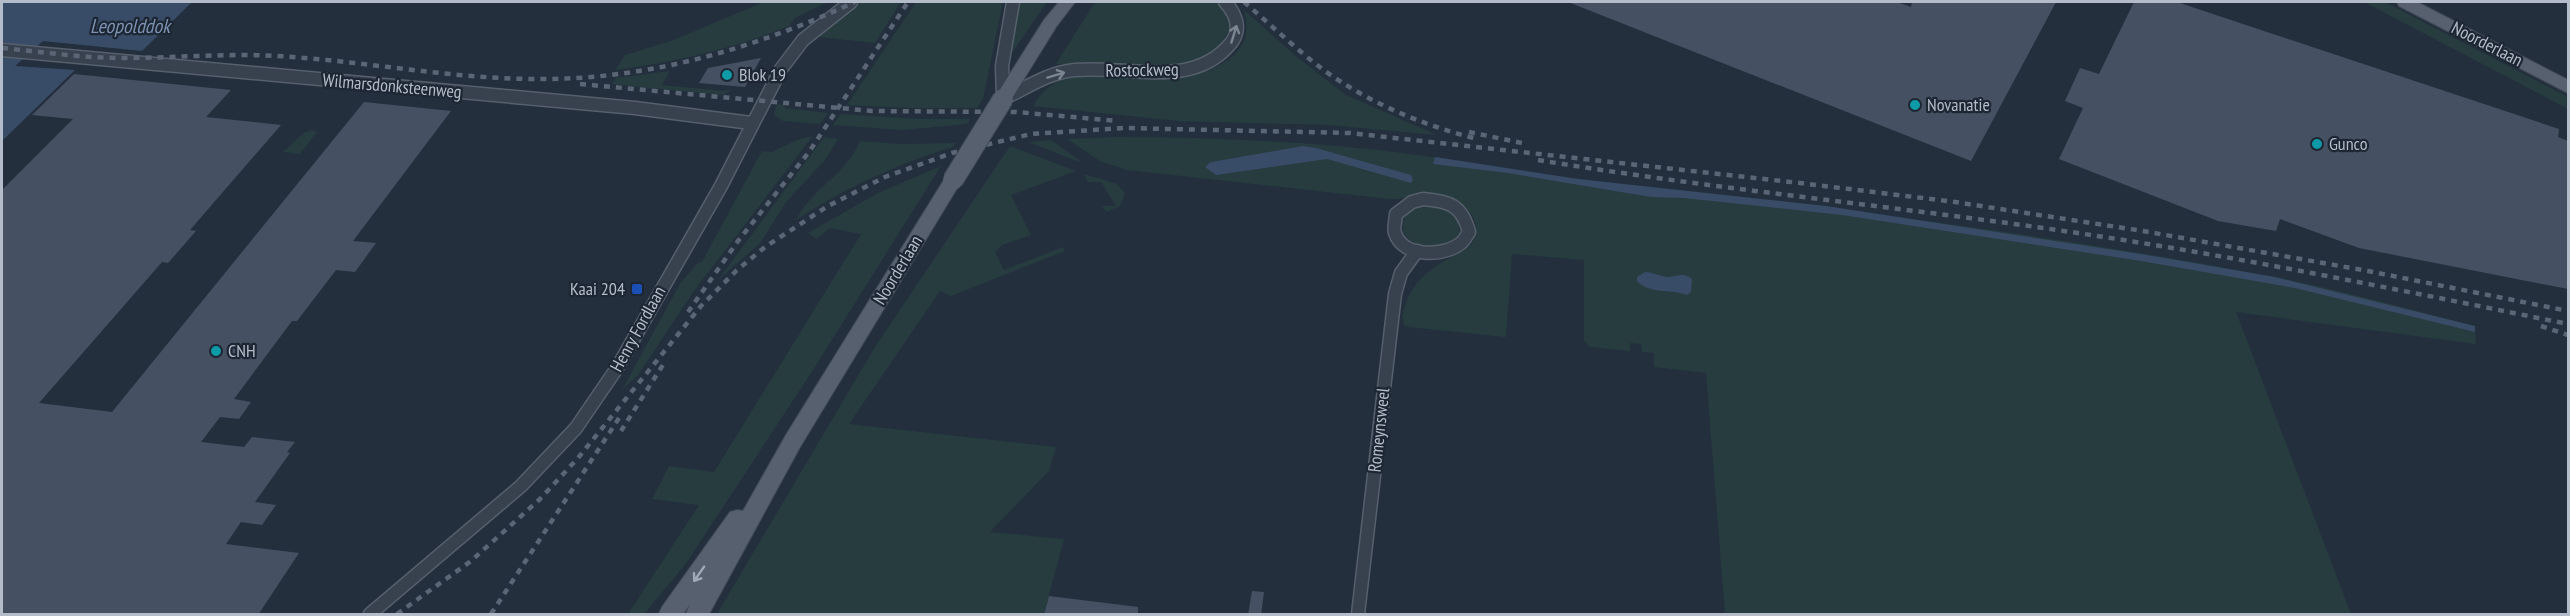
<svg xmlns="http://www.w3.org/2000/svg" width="2570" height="616" viewBox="0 0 2570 616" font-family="'PT Sans Narrow',sans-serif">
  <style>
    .green { fill: #263c3f }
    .water { fill: #394c67 }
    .building { fill: #455162 }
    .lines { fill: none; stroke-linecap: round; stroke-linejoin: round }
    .minor-casing { stroke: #565f6c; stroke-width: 15 }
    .primary-casing { stroke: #414a57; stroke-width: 2 }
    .minor { stroke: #38414e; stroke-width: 12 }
    .primary { fill: #56606e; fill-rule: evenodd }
    .rail { stroke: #5a6575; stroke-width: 4.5; stroke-dasharray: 6 6; stroke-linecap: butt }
    .primary-bridge-casing { stroke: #414a57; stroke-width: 22; stroke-linecap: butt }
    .primary-bridge { stroke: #56606e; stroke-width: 20 }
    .oneway { stroke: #7c8592 }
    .oneway2 { stroke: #a1aab7 }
    .culture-dot { fill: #0f9aa8; stroke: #1d2633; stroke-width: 2 }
    .transit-dot { fill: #1a4fb4; stroke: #1d2633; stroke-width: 2 }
    .labels { text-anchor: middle; stroke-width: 4.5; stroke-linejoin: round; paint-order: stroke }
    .street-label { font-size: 18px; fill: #b4bcc9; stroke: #1d2633 }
    .poi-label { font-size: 18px; fill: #b4bcc9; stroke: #1d2633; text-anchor: start }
    .water-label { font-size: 20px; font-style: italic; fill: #7c92b1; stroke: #1d2633 }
  </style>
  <rect width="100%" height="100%" fill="#242f3e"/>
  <g class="green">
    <path d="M764 2H828L795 18 789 26C732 49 675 62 615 70L625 55 671 41Z"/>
    <polygon points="860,2 901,2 875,43 818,37"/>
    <polygon points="916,2 1003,2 983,99 977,108 910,108 847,105"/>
    <polygon points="1019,2 1047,2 1011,54"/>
    <polygon points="1095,2 1218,2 1230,21 1230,29 1219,47 1201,60 1174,67 1056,64"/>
    <polygon points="2364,2 2385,2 2568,97 2568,109"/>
    <path d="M1244 10 1297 57 1346 95 1437 135 1328 125 1178 121 1033 106C1041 93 1048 85 1063 80 1116 64 1178 94 1226 61 1246 48 1250 32 1244 10Z"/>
    <polygon points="670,71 662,85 724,91 733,89 723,95 612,84 616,78"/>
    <polygon points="777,104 786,105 784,108 828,113 820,124 783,121 774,115"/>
    <polygon points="841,114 919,119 970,119 967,124 902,130 833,125"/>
    <polygon points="312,130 317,132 300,154 283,152 305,132"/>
    <polygon points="808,137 812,137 694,291 638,375 622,390 681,282 699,262 702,262 762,151 772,152 799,139"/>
    <polygon points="824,137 838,139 825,160 786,202 761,242 718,280"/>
    <path d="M1116 137C1189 137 1264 140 1337 146 1426 153 1514 172 1604 182 1828 207 2052 234 2273 277 2341 290 2408 309 2475 326L2476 344 2236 312 2351 614H1725L1706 373 1654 367V353L1642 352 1641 344 1630 343V351L1590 347 1584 341V260L1512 254 1506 337 1408 327 1404 325C1401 317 1403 311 1406 303 1413 283 1428 270 1446 260 1453 256 1464 252 1470 246 1487 224 1465 199 1443 195 1424 191 1407 200 1389 199L1127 170 1100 161 1067 139Z"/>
    <polygon points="1051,140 1079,160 1079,162 1029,142"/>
    <path d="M860 141 899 144 955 143 953 147C896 164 846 188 796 220 811 189 845 176 860 141Z"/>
    <polygon points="1010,146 1076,171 1011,195 1031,235 1002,245 995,252 1004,270 1063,247 1065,251 951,296 940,291 849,424 1056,447 1049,471 990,532 1064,539 1044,614 717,614 875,347"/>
    <polygon points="941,166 813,370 685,565 644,614 628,614 699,505 652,499 669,466 714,472 861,234 830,228 816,239 808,233 878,193"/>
    <polygon points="1084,174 1117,184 1125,193 1120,206 1106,212 1102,206 1116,206 1101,182 1088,182"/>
    <path d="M1426 205 1444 208 1457 218 1460 232C1446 257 1392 249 1405 216L1417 207Z"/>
  </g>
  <g class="water">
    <polygon points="2,2 192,2 142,51 43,41 15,66 75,70 2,141"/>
    <polygon points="1303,146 1316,148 1411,175 1413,180 1411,183 1327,159 1216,175 1205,167 1211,162"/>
    <polygon points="1435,157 1578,179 1826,206 2147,255 2275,277 2475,326 2475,332 2295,288 2141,261 1842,215 1684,198 1651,197 1508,173 1433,164"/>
    <path d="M1645 272C1653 272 1661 277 1669 277 1679 276 1683 272 1692 279L1691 292 1687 295C1671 289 1648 294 1637 281V277Z"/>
  </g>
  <g class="building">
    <polygon points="1568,2 1897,2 1911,7 1912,2 2056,2 1971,161"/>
    <polygon points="2134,2 2177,2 2559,129 2558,137 2568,141 2568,289 2359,248 2280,219 2276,231 2218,221 2059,159 2083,108 2065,101 2080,68 2099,74"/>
    <polygon points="761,58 745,87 699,83 708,68"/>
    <polygon points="74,74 231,90 206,117 281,125 190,230 196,231 168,263 162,262 39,403 112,412 364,102 451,111 353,241 376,243 355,272 336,270 297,321 292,321 234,399 251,402 239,419 220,417 201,442 244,447 252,437 295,442 287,452 290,453 255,502 276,505 262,525 241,522 226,544 299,553 258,615 2,615 2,190 73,119 32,115"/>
    <polygon points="1252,591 1264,592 1261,615 1248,615"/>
    <polygon points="1049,596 1138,607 1138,615 1044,615"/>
  </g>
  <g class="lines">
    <defs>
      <g id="minor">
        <path d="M1013 2 1002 66 1003 99C1026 88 1049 72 1075 70 1127 65 1193 90 1231 43 1242 29 1236 14 1225 2"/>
        <polyline points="2,50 635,108 751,123"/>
        <path d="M1423 199C1449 201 1462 205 1469 232 1467 235 1464 241 1461 243 1444 257 1403 258 1395 233 1393 228 1396 219 1396 214L1412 202Z"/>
        <polyline points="370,614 521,486 576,428 617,368 721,186 781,69 803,40 851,2"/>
        <polyline points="1358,614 1395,294 1401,273 1417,251"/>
      </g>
      <g id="primary">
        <polygon points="1059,2 1075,2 1056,27 1009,103 997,103 994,99 1044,20"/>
        <polygon points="2397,2 2417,2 2568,80 2568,93 2399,6"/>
        <polygon points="953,174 959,175 962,180 800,447 709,614 686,614 690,604 683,614 659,614 662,607 730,512 738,510 743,511 786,435 947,175"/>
      </g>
    </defs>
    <use href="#minor" class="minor-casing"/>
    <use href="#primary" class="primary-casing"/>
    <use href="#minor" class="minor"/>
    <use href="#primary" class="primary"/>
    <g class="rail">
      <path d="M1244 2C1271 25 1297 50 1325 71 1371 104 1423 125 1477 139"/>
      <path d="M2 48C43 52 83 58 124 58 175 58 227 53 278 56 363 61 447 78 531 79 645 81 753 49 855 2"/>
      <polyline points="580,84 872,111 1016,112 1118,121"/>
      <polyline points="1469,132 1522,143"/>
      <path d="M1538 160C1726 191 1916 208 2104 237 2260 261 2414 293 2568 324"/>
      <polyline points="688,312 738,241 809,152 908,2"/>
      <polyline points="2541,326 2568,335"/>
      <polyline points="621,431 666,360"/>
      <polyline points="397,614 471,561 540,499 578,458 701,306 736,271 765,247 828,206 885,177 952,153 1031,134 1124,128 1350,133 1800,183 1955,202 2143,231 2368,271 2568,311"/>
      <polyline points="491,614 621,415"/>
    </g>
    <defs>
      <polyline id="primary-bridge" points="953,180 1003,99"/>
    </defs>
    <use href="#primary-bridge" class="primary-bridge-casing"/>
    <use href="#primary-bridge" class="primary-bridge"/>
  </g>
  <defs><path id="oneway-shaft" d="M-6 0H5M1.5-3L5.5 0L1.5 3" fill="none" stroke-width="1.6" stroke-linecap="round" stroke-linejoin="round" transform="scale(1.5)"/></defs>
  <g class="oneway">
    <use href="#oneway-shaft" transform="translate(1234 34) rotate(-73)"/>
    <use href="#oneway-shaft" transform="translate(1056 75) rotate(-17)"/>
  </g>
  <use class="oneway2" href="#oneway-shaft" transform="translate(699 574) rotate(125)"/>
  <g class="culture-dot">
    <circle cx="727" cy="75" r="6"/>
    <circle cx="1915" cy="105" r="6"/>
    <circle cx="2317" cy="144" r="6"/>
    <circle cx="216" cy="351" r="6"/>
  </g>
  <rect class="transit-dot" x="631" y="283" width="12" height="12" rx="3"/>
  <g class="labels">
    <g class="street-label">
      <text transform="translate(2487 44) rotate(27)" y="6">Noorderlaan</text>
      <text transform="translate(1142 70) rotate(-1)" y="6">Rostockweg</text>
      <text transform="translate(392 86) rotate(5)" y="6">Wilmarsdonksteenweg</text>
      <text transform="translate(898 270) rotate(-59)" y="6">Noorderlaan</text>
      <text transform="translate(638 329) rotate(-61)" y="6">Henry Fordlaan</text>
      <text transform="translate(1379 430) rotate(-84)" y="6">Romeynsweel</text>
    </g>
    <g class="poi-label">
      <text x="739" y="81">Blok 19</text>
      <text x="1927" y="111">Novanatie</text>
      <text x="2329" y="150">Gunco</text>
      <text x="625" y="295" text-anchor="end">Kaai 204</text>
      <text x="228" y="357">CNH</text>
    </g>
    <g class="water-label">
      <text x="130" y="33">Leopolddok</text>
    </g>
  </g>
  <rect width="2570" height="616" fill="none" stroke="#b4bcc9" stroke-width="6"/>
</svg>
